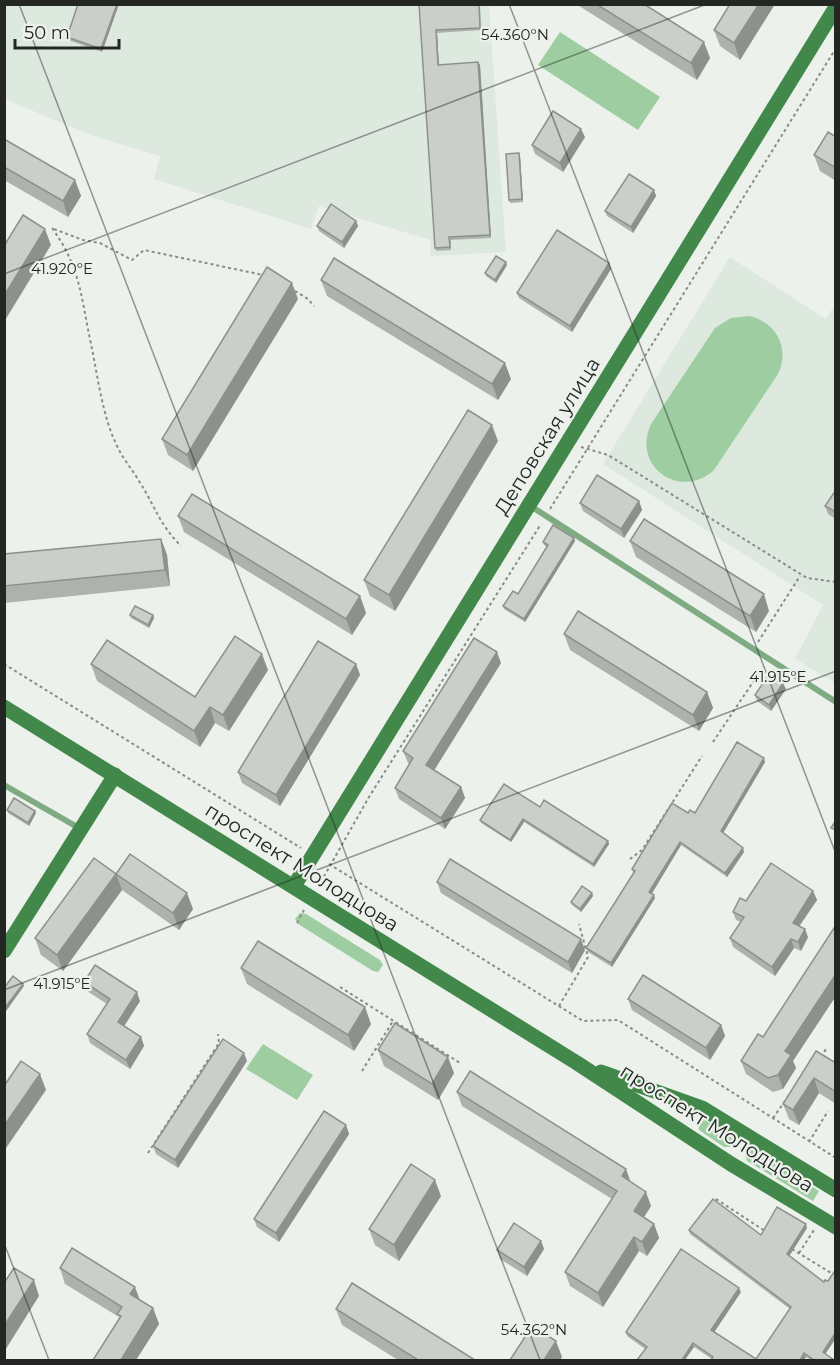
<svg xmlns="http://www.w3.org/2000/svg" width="840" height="1365" viewBox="0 0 840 1365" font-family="Montserrat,sans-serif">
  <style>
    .built { fill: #dde9de }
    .green { fill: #9ecda1 }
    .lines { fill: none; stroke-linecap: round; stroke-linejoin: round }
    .path { stroke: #898c89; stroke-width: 2; stroke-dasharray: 3 3; stroke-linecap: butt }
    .lane { stroke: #7eab81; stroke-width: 6 }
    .secondary { stroke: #42884a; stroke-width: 15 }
    .wall { fill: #aeb2ae }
    .shaded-wall { fill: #8d918d }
    .building { fill: #cacfca; stroke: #8d918d; stroke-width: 1.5 }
    .ticks { fill: none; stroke: #242624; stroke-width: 1.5; stroke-opacity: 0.45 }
    .labels { text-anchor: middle; stroke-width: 4.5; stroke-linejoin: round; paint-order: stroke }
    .street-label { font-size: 20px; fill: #242624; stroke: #ecf1ec }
    .ticks-label { font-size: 15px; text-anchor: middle; fill: #242624; stroke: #ecf1ec; stroke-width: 4.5; stroke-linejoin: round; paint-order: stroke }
  </style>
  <rect width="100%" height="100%" fill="#ecf1ec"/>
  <g class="built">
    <polygon points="4,5 489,5 506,252 431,256 430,240 319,206 311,229 154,179 160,156 90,135 5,99"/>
    <polygon points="730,257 826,319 835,304 835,683 795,659 823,605 603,464"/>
  </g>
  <g class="green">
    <polygon points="560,32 660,97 638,130 538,65"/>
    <path d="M750 316C777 323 790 349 778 374L714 470C680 501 631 466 651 424L715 328 731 318Z"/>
    <polygon points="300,913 306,914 380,960 383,965 378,972 373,971 298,924 295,919"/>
    <polygon points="263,1044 313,1075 297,1100 246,1069"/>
    <polygon points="705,1120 731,1137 733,1143 730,1147 724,1147 699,1130 698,1124 700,1121"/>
    <polygon points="752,1150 819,1191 813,1201 747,1161 745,1155 747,1151"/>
  </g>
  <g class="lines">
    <g class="path">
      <path d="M52 228C81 268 81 298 91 344 98 377 102 415 117 446 123 459 132 469 139 481 155 506 159 524 181 546"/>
      <polyline points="54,229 83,240 100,243 132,260 144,250 263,275"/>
      <polyline points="295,291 308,299 314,306"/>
      <polyline points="581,447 608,455 807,578 836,582"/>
      <polyline points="550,509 836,48"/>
      <polyline points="758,642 800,576"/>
      <polyline points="4,664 301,848"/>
      <polyline points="713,742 763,667"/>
      <polyline points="630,859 642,850 702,756"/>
      <polyline points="329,864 583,1021 618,1020 836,1158"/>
      <polyline points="318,887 369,797 541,524"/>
      <polyline points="297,923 304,910"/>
      <polyline points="340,987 460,1063"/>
      <polyline points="559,1006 588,957 579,924"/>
      <polyline points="821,1057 826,1049"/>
      <polyline points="362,1071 393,1021"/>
      <polyline points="773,1118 790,1094"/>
      <polyline points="809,1142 828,1111"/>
      <polyline points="148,1153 219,1043 218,1034"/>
      <polyline points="716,1199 765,1231"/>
      <polyline points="792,1249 836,1276"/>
      <polyline points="799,1253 814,1230"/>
    </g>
    <g class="lane">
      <polyline points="529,505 836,702"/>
      <polyline points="4,785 79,828"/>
    </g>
    <g class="secondary">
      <polyline points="4,707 577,1063 731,1164 836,1227"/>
      <polyline points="294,886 836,7"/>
      <polyline points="4,951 115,775"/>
      <polyline points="601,1072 702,1108 836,1190"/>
    </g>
  </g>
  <g class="wall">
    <polygon points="119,4 102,52 68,40 67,37"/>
    <polygon points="419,4 480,4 481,30 437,33 439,65 478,62 480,65 491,238 451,240 451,250 436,251 435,248"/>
    <polygon points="576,4 644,4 710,58 697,80"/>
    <polygon points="730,4 775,4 740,60 720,46 714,30"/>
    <polygon points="585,137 563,172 535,154 532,145"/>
    <polygon points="836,137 836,181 820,171 814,155"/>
    <polygon points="4,139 75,180 81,196 68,217 4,180"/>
    <polygon points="520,156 523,202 510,203 509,200"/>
    <polygon points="654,190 656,196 633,233 607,216 605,211"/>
    <polygon points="356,221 358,226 344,248 319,231 317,226"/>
    <polygon points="609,263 611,269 572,332 519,298 517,293"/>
    <polygon points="507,265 496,283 486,276 485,273"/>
    <polygon points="321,280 511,379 498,400 327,296"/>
    <polygon points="298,299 193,471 168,455 162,439"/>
    <polygon points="498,441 395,611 370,596 364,580"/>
    <polygon points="836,490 836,519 828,514 825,506"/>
    <polygon points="639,501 642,510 624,538 583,511 580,503"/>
    <polygon points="178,516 360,596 366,613 352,635 184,532"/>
    <polygon points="574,538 575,541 525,622 504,609 503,606 518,594 547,547 544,545 543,542"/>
    <polygon points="161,539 167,555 170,586 4,603 4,554"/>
    <polygon points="630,541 769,611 756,632 636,557"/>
    <polygon points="130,615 153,615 154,618 149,628 131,618"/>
    <polygon points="564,634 707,692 713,708 699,731 570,650"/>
    <polygon points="501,663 434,770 461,787 465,798 445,829 399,799 395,788 409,764 408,763 403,751"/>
    <polygon points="91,664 195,697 268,670 229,731 215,723 200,747 97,681"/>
    <polygon points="356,664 360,675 280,806 242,783 238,772"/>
    <polygon points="786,689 771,711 757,701 755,695"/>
    <polygon points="765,762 723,833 744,852 727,877 681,845 652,893 655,898 612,967 588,952 586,948 633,873 632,869 688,813 695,813"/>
    <polygon points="540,807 608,841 609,844 594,867 524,822 511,842 481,823 480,820"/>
    <polygon points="7,810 36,813 29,826 8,813"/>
    <polygon points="116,874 193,909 179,930 122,890 63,971 41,955 35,938"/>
    <polygon points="437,882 585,950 572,973 441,893"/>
    <polygon points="813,891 817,900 799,926 808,937 801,951 794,948 775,976 733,947 730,938 741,922 736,920 733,912 746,901"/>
    <polygon points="592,893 593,896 581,912 572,905 571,902"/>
    <polygon points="241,968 371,1024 354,1051 247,984"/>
    <polygon points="84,982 140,1001 124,1026 141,1037 144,1046 130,1069 90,1043 87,1034 107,1004 87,991"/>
    <polygon points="628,999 721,1025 725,1036 710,1060 632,1010"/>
    <polygon points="378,1050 454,1073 438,1100 384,1066"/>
    <polygon points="816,1051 836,1063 836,1104 819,1093 799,1125 789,1119 783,1104"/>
    <polygon points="247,1061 178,1168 156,1154 153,1146"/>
    <polygon points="741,1061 793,1061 796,1068 783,1089 773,1092 746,1074"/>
    <polygon points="457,1092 631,1182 651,1206 644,1217 654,1224 659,1238 647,1256 639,1251 603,1307 570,1286 565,1272 612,1199 462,1106"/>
    <polygon points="346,1125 349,1134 279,1242 257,1227 254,1219"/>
    <polygon points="441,1196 399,1261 375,1245 369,1229"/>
    <polygon points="807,1228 789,1256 825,1354 834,1360 811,1360 806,1357 804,1360 711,1360 712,1359 694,1347 645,1349 627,1336 626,1332 741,1292 714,1332 756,1359 790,1309 690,1234 689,1230 761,1235"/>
    <polygon points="541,1241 544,1249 527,1276 500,1259 497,1250"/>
    <polygon points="60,1268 139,1300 153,1308 159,1324 136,1360 93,1360 119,1319 119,1317 65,1284"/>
    <polygon points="336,1309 475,1360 398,1360 342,1325"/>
  </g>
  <g class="shaded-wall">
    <polygon points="117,4 119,4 102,52 101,49"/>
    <polygon points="759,4 775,4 740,60 734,43"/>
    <polygon points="436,30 437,33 439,68 438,65"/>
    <polygon points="704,42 710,58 697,80 691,63"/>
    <polygon points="478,62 480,65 491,238 490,235"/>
    <polygon points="581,129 585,137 563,172 560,163"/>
    <polygon points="519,153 520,156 523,202 522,199"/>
    <polygon points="75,180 81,196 68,217 63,201"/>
    <polygon points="654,190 656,196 633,233 631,227"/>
    <polygon points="356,221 358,226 344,248 342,242"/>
    <polygon points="45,229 51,245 4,322 4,296"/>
    <polygon points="506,262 507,265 496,283 495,280"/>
    <polygon points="609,263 611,269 572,332 570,326"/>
    <polygon points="292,283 298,299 193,471 187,455"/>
    <polygon points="505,363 511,379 498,400 492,384"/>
    <polygon points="492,425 498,441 395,611 389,595"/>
    <polygon points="639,501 642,510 624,538 621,529"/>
    <polygon points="574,538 575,541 525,622 524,619"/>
    <polygon points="161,539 167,555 170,586 165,570"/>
    <polygon points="764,594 769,611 756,632 750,616"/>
    <polygon points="360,596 366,613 352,635 346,619"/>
    <polygon points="153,615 154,618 149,628 148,625"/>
    <polygon points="497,652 501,663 430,777 426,765"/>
    <polygon points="262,654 268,670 229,731 223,715"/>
    <polygon points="356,664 360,675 280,806 276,795"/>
    <polygon points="783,683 786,689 771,711 769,705"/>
    <polygon points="707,692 713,708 699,731 693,715"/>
    <polygon points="210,707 215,723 200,747 194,731"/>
    <polygon points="764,758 765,762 722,835 721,831"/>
    <polygon points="461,787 465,798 445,829 441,818"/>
    <polygon points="35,811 36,813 29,826 28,823"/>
    <polygon points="523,819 524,822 511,842 510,840"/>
    <polygon points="608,841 609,844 594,867 593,864"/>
    <polygon points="680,842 681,845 651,895 649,892"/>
    <polygon points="743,848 744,852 727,877 725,873"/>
    <polygon points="116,874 122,890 63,971 57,955"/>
    <polygon points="813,891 817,900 796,931 793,923"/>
    <polygon points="187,893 193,909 179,930 173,913"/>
    <polygon points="592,893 593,896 581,912 580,909"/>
    <polygon points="654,895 655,898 612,967 611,963"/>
    <polygon points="805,929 808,937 801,951 798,942"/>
    <polygon points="581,939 585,950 572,973 568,962"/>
    <polygon points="791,939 794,948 775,976 772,967"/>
    <polygon points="836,974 836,996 793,1061 796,1068 783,1089 778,1075 785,1051"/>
    <polygon points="23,984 24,986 4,1014 4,1009"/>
    <polygon points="137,992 140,1001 121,1031 118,1022"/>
    <polygon points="365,1007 371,1024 354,1051 348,1035"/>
    <polygon points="721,1025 725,1036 710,1060 706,1048"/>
    <polygon points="141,1037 144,1046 130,1069 126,1060"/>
    <polygon points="244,1053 247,1061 178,1168 175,1160"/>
    <polygon points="448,1057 454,1073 438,1100 432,1084"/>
    <polygon points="40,1074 46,1090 4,1151 4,1126"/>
    <polygon points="814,1078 819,1093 799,1125 793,1110"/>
    <polygon points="346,1125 349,1134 279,1242 276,1233"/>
    <polygon points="626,1169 631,1183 622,1176"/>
    <polygon points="435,1180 441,1196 399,1261 394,1245"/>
    <polygon points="646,1192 651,1206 639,1225 634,1211"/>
    <polygon points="654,1224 659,1238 647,1256 642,1242"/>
    <polygon points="806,1224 807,1228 788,1258 787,1254"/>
    <polygon points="634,1237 639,1251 603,1307 598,1293"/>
    <polygon points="541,1241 544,1249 527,1276 524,1267"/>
    <polygon points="34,1280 39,1296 4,1352 4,1326"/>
    <polygon points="135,1287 141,1303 130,1294"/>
    <polygon points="739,1288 741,1292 713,1334 711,1330"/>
    <polygon points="153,1308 159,1324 136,1360 121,1360"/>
    <polygon points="836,1332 836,1338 824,1356 823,1352"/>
    <polygon points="556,1341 562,1357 560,1360 544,1360"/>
    <polygon points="693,1343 694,1347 685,1360 682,1360"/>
    <polygon points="804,1353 806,1357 804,1360 800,1360"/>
  </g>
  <g class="building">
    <polygon points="78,4 117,4 101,49 67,37"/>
    <polygon points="419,4 479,4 480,28 436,30 438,65 478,62 490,235 449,237 450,247 435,248"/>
    <polygon points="596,4 644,4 704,42 691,63"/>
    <polygon points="730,4 759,4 734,43 714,30"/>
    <polygon points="553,111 581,129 560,163 532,145"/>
    <polygon points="828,132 836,137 836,168 814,155"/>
    <polygon points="4,139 75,180 63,201 4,167"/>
    <polygon points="519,153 522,199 509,200 506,154"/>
    <polygon points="629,174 654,190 631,227 605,211"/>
    <polygon points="331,204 356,221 342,242 317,226"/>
    <polygon points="23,215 45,229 4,296 4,246"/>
    <polygon points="557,230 609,263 570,326 517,293"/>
    <polygon points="496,256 506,262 495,280 485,273"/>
    <polygon points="334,258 505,363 492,384 321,280"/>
    <polygon points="267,267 292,283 187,455 162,439"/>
    <polygon points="468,410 492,425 389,595 364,580"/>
    <polygon points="597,475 639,501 621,529 580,503"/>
    <polygon points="836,490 836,512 825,506"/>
    <polygon points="192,494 360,596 346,619 178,516"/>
    <polygon points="644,519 764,594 750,616 630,541"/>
    <polygon points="553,525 574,538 524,619 503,606 513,591 518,594 548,545 543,542"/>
    <polygon points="161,539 165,570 4,586 4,554"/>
    <polygon points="135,606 153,615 148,625 130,615"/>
    <polygon points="578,611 707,692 693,715 564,634"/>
    <polygon points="235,636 262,654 223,715 210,707 194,731 91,664 107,640 195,697"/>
    <polygon points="474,638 497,652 426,765 461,787 441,818 395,788 413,758 403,751"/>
    <polygon points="318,641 356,664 276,795 238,772"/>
    <polygon points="769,674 783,683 769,705 755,695"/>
    <polygon points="737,742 764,758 721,831 743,848 725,873 680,842 649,892 654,895 611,963 586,948 635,871 632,869 672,803 688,813 690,810 695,813"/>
    <polygon points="504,784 540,807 544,800 608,841 593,864 523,819 510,840 480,820"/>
    <polygon points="14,798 35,811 28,823 7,810"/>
    <polygon points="836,820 836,830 831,828"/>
    <polygon points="130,854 187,893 173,913 116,874"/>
    <polygon points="94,858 116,874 57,955 35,938"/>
    <polygon points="450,859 581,939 568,962 437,882"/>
    <polygon points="771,863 813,891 793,923 805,929 798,942 791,939 772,967 730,938 744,917 733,912 740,898 746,901"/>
    <polygon points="582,886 592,893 580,909 571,902"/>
    <polygon points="836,925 836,974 785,1051 791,1055 778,1075 768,1078 741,1061 758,1034 763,1037"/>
    <polygon points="258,941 365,1007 348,1035 241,968"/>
    <polygon points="95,965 137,992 118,1022 141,1037 126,1060 87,1034 110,999 84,982"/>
    <polygon points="643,975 721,1025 706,1048 628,999"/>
    <polygon points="13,976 23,984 4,1009 4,988"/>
    <polygon points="395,1023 448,1057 432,1084 378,1050"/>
    <polygon points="223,1039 244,1053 175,1160 153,1146"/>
    <polygon points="816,1051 836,1063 836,1092 814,1078 793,1110 783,1104"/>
    <polygon points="21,1061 40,1074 4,1126 4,1086"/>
    <polygon points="470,1071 626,1169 622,1176 646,1192 634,1211 654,1224 642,1242 634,1237 598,1293 565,1272 617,1191 457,1092"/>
    <polygon points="324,1111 346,1125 276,1233 254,1219"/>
    <polygon points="411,1164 435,1180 394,1245 369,1229"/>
    <polygon points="713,1199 761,1235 777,1207 806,1224 787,1254 824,1282 825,1280 828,1281 836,1269 836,1332 823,1352 834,1360 814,1360 804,1353 800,1360 711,1360 713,1357 693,1343 682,1360 637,1360 647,1347 626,1332 681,1249 739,1288 711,1330 756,1359 791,1307 689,1230"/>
    <polygon points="514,1223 541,1241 524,1267 497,1250"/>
    <polygon points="72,1248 135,1287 130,1294 153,1308 121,1360 93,1360 121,1316 117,1314 122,1307 60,1268"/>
    <polygon points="14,1268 34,1280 4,1326 4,1283"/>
    <polygon points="352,1283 475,1360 418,1360 336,1309"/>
    <polygon points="532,1326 556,1341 544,1360 510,1360"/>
  </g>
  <path class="ticks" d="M19 4 540 1360M509 4 836 854M4 274 707 4M4 990 836 671M4 1243 49 1360"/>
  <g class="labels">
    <g class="street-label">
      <text transform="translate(547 436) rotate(-58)" y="7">Деповская улица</text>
      <text transform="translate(302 867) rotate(32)" y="7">проспект Молодцова</text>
      <text transform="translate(717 1128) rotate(32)" y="7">проспект Молодцова</text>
    </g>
  </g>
  <g class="ticks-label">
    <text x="515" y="40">54.360°N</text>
    <text x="62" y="274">41.920°E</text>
    <text x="778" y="682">41.915°E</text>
    <text x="62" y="989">41.915°E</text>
    <text x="534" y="1335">54.362°N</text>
  </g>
  <rect width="840" height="1365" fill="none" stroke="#242624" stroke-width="12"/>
  <path d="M15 39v9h104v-9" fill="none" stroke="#242624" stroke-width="3"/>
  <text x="24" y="39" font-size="18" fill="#242624" stroke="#ecf1ec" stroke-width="4.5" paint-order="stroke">50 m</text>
</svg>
